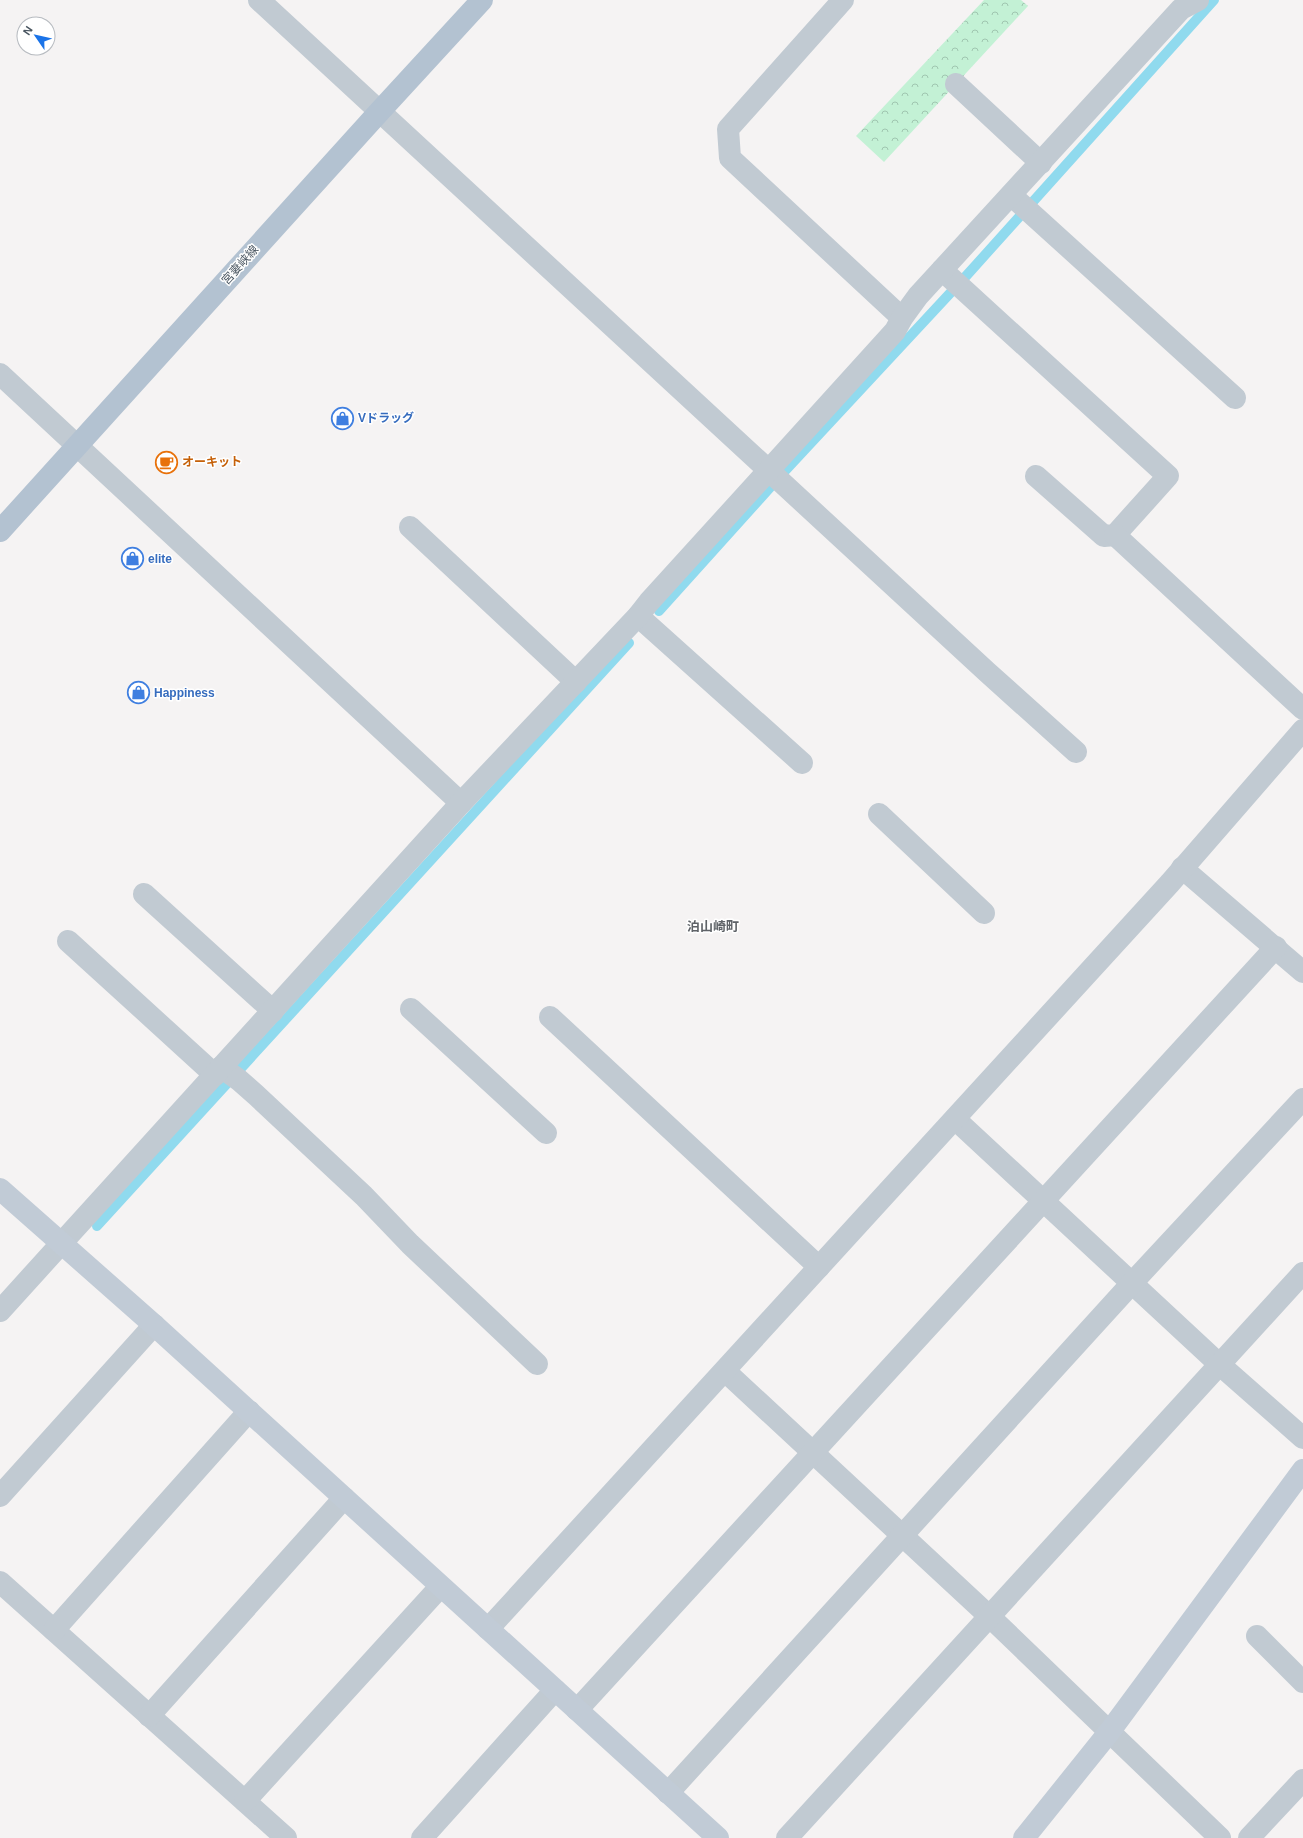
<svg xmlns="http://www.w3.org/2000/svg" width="1303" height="1838" viewBox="0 0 1303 1838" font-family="Helvetica,'Noto Sans JP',sans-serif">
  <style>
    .park { fill: url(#park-crowns) }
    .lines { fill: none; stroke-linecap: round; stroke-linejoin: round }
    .stream { stroke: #90daee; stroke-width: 10 }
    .street { stroke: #c1cad2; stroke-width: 22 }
    .secondary { stroke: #c1cbd6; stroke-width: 22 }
    .primary { stroke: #b3c2d1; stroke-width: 22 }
    .labels { text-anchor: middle; stroke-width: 3; stroke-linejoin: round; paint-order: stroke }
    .street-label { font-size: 12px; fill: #4a5661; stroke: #fff }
    .shop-label { font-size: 12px; font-weight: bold; fill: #366cbe; stroke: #fff; text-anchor: start }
    .food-label { font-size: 12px; font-weight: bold; fill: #c56008; stroke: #fff; text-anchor: start }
    .neighbourhood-label { font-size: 13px; font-weight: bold; fill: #5f6368; stroke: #fff }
  </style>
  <defs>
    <pattern id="park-crowns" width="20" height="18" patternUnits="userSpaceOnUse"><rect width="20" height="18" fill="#c3f1d5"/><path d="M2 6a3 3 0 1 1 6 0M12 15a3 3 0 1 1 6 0" fill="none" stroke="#a0c6b0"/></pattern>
  </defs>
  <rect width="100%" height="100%" fill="#f5f3f3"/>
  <polygon class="park" points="984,0 1021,0 1028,6 884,162 856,136"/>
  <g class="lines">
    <g class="stream">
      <polyline points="659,611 784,472 967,275 1214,0"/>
      <polyline points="97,1226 629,643"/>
    </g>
    <g class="street">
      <polyline points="259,0 987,672 1076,752"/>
      <polyline points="843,0 728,129 730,158 902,318"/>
      <polyline points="956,84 1041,163"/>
      <polyline points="1012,196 1235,398"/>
      <polyline points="942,270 1168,476 1115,535 1104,536 1036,476"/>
      <polyline points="0,374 461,803"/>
      <polyline points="410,527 576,682"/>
      <polyline points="1115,535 1303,709"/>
      <polyline points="638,616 802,763"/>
      <polyline points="879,814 984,913"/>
      <polyline points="1182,868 1303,972"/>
      <polyline points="144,894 273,1011"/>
      <polyline points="68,941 215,1075"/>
      <polyline points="411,1009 546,1133"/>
      <polyline points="550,1017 819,1267"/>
      <polyline points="221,1067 239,1080 256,1095 364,1196 410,1244 537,1364"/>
      <polyline points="955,1119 1219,1364 1303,1438"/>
      <polyline points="0,1311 461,803 638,616 649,602 895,331 902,318 918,296 1181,9 1198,0"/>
      <polyline points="725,1371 989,1616 1220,1838"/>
      <polyline points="0,1496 154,1325"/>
      <polyline points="0,1582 286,1838"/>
      <polyline points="488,1629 1170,883 1303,730"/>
      <polyline points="54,1630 249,1411"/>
      <polyline points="1257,1636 1303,1682"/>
      <polyline points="577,1710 1276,947"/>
      <polyline points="149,1716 344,1498"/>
      <polyline points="668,1793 1132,1283 1303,1099"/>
      <polyline points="245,1801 440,1587"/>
      <polyline points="422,1838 555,1690"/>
      <polyline points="787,1838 1303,1273"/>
      <polyline points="1249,1838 1303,1780"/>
    </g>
    <g class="secondary">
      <polyline points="0,1189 154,1325 718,1838"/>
      <polyline points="1024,1838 1110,1731 1303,1470"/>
    </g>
    <polyline class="primary" points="0,531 380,111 482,0"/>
  </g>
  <defs>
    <symbol id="shop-ring" viewBox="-11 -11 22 22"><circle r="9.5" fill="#fff" stroke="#3f7fe0" stroke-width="1.5"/><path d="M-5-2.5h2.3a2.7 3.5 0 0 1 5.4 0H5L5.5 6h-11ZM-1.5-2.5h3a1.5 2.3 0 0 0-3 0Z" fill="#3f7fe0"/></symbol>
    <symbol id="cafe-ring" viewBox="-11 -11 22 22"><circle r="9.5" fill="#fff" stroke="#e8710a" stroke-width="1.5"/><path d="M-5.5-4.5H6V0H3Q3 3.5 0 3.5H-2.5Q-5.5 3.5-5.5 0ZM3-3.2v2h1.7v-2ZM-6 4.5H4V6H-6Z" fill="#e8710a"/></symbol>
  </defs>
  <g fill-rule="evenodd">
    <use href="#shop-ring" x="330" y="406" width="25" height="25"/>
    <use href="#cafe-ring" x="154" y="450" width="25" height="25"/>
    <use href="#shop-ring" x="120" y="546" width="25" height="25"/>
    <use href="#shop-ring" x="126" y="680" width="25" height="25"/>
  </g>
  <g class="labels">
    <g class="street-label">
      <text transform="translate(240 265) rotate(-48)" y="4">宮妻峡線</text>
    </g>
    <g class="shop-label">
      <text x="358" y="422">Vドラッグ</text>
      <text x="148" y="563">elite</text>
      <text x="154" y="697">Happiness</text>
    </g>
    <g class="food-label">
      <text x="182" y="466">オーキット</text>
    </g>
    <g class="neighbourhood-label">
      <text x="713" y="931">泊山崎町</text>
    </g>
  </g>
  <g transform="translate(36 36) rotate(304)"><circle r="19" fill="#ffffff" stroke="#b7bbc0"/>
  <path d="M0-3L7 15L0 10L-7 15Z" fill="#1a73e8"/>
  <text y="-6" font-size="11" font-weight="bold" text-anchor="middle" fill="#4a5661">N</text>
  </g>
</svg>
